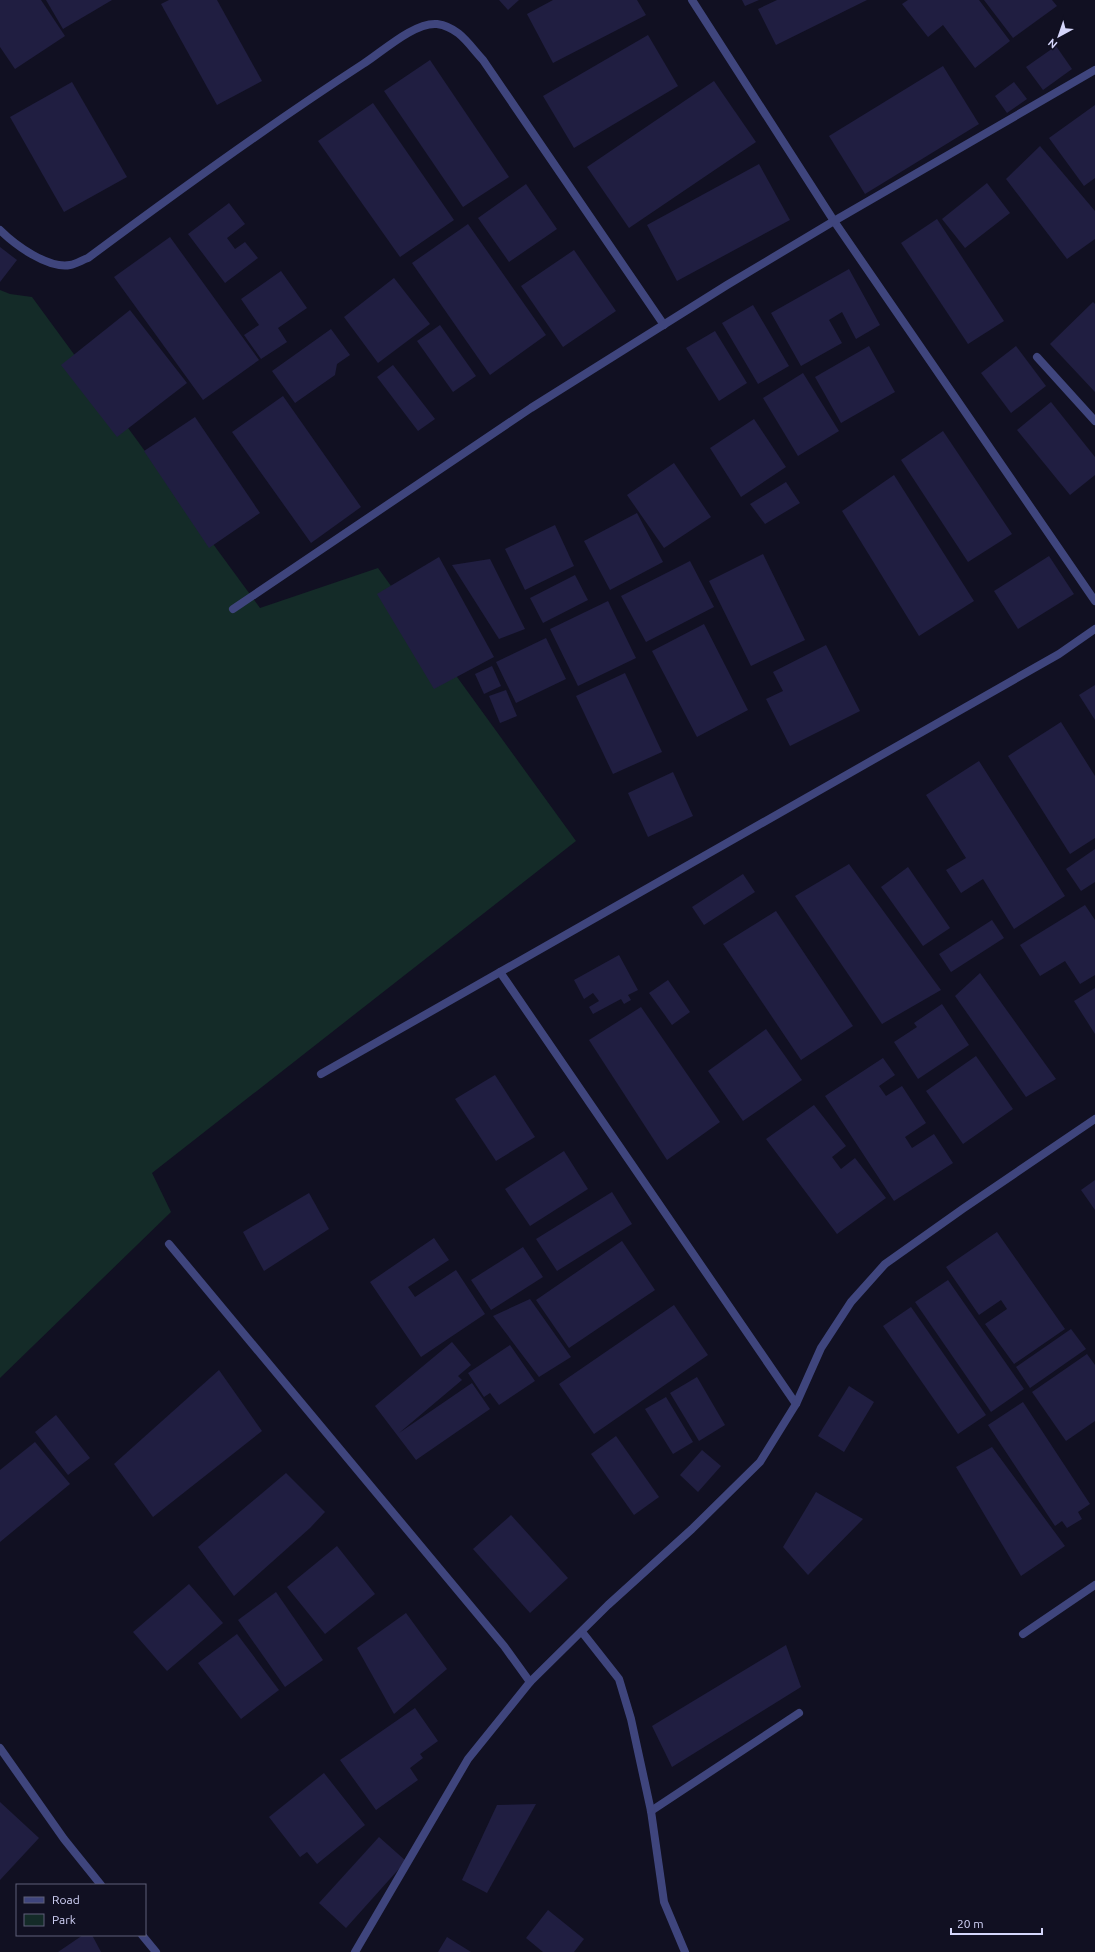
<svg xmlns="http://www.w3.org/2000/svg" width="1095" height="1952" viewBox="0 0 1095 1952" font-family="Ubuntu,sans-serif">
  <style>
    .green { fill: #142b28 }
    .building { fill: #201e41 }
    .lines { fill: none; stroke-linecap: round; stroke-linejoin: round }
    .service { stroke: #3f457d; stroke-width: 8 }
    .minor { stroke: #3f457d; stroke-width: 8 }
    .tertiary { stroke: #3f457d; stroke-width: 8 }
  </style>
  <rect width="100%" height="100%" fill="#111022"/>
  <polygon class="green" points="0,290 10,294 32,297 260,608 378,568 576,841 152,1173 171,1212 0,1378"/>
  <g class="building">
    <polygon points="0,0 41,0 65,36 15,69 0,47"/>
    <polygon points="46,0 112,0 63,29"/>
    <polygon points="169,0 217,0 262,81 217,105 161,4"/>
    <polygon points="499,0 519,0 508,10"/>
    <polygon points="553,0 637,0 646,15 553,63 527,14"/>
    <polygon points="742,0 759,0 745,6"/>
    <polygon points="777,0 867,0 776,45 758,9"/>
    <polygon points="908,0 979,0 1010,41 975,68 943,25 928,37 902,4"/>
    <polygon points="984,0 1052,0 1057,6 1013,38"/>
    <polygon points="648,35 678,86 574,148 543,96"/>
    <polygon points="1056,46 1072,69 1043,90 1026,67"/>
    <polygon points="430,60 509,177 463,207 384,91"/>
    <polygon points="943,66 979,124 865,194 829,136"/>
    <polygon points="714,81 756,142 629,228 587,167"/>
    <polygon points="72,82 127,177 64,212 10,117"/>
    <polygon points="1014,82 1027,99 1007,113 995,96"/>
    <polygon points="373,103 454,220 400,257 318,141"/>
    <polygon points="1095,105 1095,178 1084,186 1049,138"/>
    <polygon points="1040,146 1095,211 1095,239 1067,259 1006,179"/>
    <polygon points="759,164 790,220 677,281 647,225"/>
    <polygon points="987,183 1010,213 965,248 942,219"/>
    <polygon points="526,184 557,229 509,262 478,218"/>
    <polygon points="229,203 245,224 227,238 235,249 245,242 258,258 225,283 188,234"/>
    <polygon points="937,219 1004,321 968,344 901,243"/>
    <polygon points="468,224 546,335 490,375 412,263"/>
    <polygon points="170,237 259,360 203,400 114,277"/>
    <polygon points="0,247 17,260 0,282"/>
    <polygon points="574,250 616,311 563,347 521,286"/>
    <polygon points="849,269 880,325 856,339 842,312 829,320 842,343 801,366 771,313"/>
    <polygon points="281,271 307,308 278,328 287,342 261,359 244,335 259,325 241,299"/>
    <polygon points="394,278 430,324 378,363 344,317"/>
    <polygon points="1093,302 1095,304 1095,392 1050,344"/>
    <polygon points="753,305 789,366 758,384 722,323"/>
    <polygon points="130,310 187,383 117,437 61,365"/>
    <polygon points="440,325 476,376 453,392 417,341"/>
    <polygon points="331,329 350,355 337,364 335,375 295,403 272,371"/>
    <polygon points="715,331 747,383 719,401 686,348"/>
    <polygon points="869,346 895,392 841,423 815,377"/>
    <polygon points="1016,346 1046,386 1011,413 981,373"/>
    <polygon points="393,365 435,419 418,431 377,377"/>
    <polygon points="803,373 839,431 798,456 763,398"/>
    <polygon points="283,396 361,507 311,543 232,432"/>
    <polygon points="1051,402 1095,457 1095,475 1070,495 1017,430"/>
    <polygon points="195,417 260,513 209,548 144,451"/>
    <polygon points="754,419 786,467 741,497 710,448"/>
    <polygon points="943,431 1012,534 968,562 901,460"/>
    <polygon points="674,463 711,517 664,548 627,495"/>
    <polygon points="894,475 974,601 919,636 842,511"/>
    <polygon points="786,482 800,503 765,524 750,504"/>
    <polygon points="637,513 663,562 610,590 584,541"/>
    <polygon points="555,525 574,566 525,590 505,549"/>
    <polygon points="763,554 805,640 751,666 709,581"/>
    <polygon points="1049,556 1074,594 1018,629 994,591"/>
    <polygon points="439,557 494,657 434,689 377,594"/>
    <polygon points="490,559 525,629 499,639 452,565"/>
    <polygon points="690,561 714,607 646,642 621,596"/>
    <polygon points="575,575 588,600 543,623 530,598"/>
    <polygon points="608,601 636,658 578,686 550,629"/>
    <polygon points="704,624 748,710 697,737 652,651"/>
    <polygon points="546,638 566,679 516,703 496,662"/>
    <polygon points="826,645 860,711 790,746 766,699 783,691 773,672"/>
    <polygon points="492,666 501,686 484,694 475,674"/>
    <polygon points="625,673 662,752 613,774 576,696"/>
    <polygon points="1095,685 1095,720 1079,695"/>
    <polygon points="506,690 517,716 500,723 489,696"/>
    <polygon points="1061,722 1095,776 1095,838 1070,854 1008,756"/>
    <polygon points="979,761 1065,896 1014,929 983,879 961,893 946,870 966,858 926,795"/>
    <polygon points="673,772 693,816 648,837 628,793"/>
    <polygon points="1095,849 1095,882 1081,891 1066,869"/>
    <polygon points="849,864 941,990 882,1024 795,896"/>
    <polygon points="908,867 950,928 923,946 881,887"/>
    <polygon points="743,874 755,892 704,925 692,907"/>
    <polygon points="1085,905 1095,920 1095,975 1080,984 1065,961 1040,976 1020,945"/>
    <polygon points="776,911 853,1026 801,1060 723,944"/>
    <polygon points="992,920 1004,938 951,972 939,954"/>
    <polygon points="619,955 638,990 628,995 631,1000 624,1004 621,999 593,1014 589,1007 599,1001 593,993 584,999 574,980"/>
    <polygon points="980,973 1056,1079 1026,1097 955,996"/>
    <polygon points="668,980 690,1012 672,1025 649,993"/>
    <polygon points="1095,988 1095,1034 1074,1001"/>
    <polygon points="942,1004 969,1045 918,1079 894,1042 917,1027 914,1023"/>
    <polygon points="641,1007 720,1122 667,1160 589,1040"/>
    <polygon points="766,1029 802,1080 743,1121 708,1071"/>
    <polygon points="976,1056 1013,1109 963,1144 926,1091"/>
    <polygon points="883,1058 895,1075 879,1086 886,1096 902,1086 926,1123 905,1137 912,1148 934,1134 953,1163 894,1201 825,1096"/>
    <polygon points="495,1075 535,1137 496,1161 455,1099"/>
    <polygon points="814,1105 846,1146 832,1157 841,1169 855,1158 886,1198 837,1234 766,1139"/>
    <polygon points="564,1151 588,1189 530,1226 505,1189"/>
    <polygon points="1095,1180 1095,1210 1081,1190"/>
    <polygon points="612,1192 632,1224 557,1271 536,1239"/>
    <polygon points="309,1193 329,1229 264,1271 243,1232"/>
    <polygon points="997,1232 1065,1329 1014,1364 985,1324 1007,1309 1001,1300 979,1315 946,1267"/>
    <polygon points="434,1238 449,1260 408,1287 415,1297 456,1270 485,1314 421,1357 370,1282"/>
    <polygon points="622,1241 655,1290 569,1348 536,1300"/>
    <polygon points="523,1247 543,1277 491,1310 471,1280"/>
    <polygon points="948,1280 1024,1389 991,1412 915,1302"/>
    <polygon points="530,1299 571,1357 539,1377 493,1316"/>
    <polygon points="674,1305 708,1355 594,1434 559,1384"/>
    <polygon points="911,1307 986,1415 958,1434 883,1326"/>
    <polygon points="1071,1329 1086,1349 1030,1388 1016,1367"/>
    <polygon points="452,1342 471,1365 458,1376 462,1380 399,1433 472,1383 490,1409 416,1460 375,1406"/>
    <polygon points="510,1345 535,1381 499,1405 490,1393 484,1397 468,1373"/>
    <polygon points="1087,1354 1095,1365 1095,1421 1066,1441 1032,1392"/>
    <polygon points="219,1370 262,1431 153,1517 114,1464"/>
    <polygon points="697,1377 725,1425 699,1441 670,1393"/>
    <polygon points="849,1386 874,1402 844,1452 818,1436"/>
    <polygon points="666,1397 693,1442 673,1454 645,1409"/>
    <polygon points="1023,1402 1090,1504 1078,1512 1082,1519 1067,1528 1062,1521 1055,1526 988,1425"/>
    <polygon points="56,1415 90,1458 68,1475 35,1432"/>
    <polygon points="616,1436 659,1497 634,1515 591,1454"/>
    <polygon points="35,1442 70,1484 0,1542 0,1470"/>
    <polygon points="992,1447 1065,1546 1021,1576 956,1467"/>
    <polygon points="702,1450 721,1466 698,1492 680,1475"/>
    <polygon points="286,1473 325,1512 310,1528 234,1596 198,1547"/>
    <polygon points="816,1492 863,1519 808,1575 783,1547"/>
    <polygon points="511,1515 568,1578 530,1613 473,1549"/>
    <polygon points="337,1546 375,1594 325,1634 287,1587"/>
    <polygon points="189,1584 223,1623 167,1671 133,1632"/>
    <polygon points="276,1592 323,1660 285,1687 238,1620"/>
    <polygon points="406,1613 447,1669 394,1714 357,1648"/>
    <polygon points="237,1634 279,1690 241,1719 198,1663"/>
    <polygon points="786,1645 801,1687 672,1767 652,1726"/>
    <polygon points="415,1708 438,1741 420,1754 423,1758 410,1768 418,1780 376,1810 340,1760"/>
    <polygon points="324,1773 365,1825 317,1864 307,1852 300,1857 269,1817"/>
    <polygon points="0,1802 39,1838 0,1880"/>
    <polygon points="536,1804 487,1893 462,1880 497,1805"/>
    <polygon points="379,1837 406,1861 346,1928 319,1903"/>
    <polygon points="548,1910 584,1939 574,1952 543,1952 526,1938"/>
    <polygon points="83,1935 92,1935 101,1952 58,1952"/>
    <polygon points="447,1937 471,1952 438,1952"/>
  </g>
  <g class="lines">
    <g class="service">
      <polyline points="1037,357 1095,421"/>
      <polyline points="651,1811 799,1713"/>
    </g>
    <g class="minor">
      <polyline points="692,0 834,221 1095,601"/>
      <path d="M0 230C15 245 48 269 70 265 76 264 82 260 88 258 178 191 269 125 363 64 382 52 414 22 437 24 459 27 469 45 483 60L664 325"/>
      <polyline points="233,609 531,408 727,285 834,221 1095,70"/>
      <polyline points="500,972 796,1404"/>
      <polyline points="321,1074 1059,654 1095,629"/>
      <polyline points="169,1244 504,1646 530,1682"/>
      <polyline points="582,1632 619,1679 631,1719 651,1811 664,1902 685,1952"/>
      <polyline points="1023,1634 1095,1585"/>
      <polyline points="0,1748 64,1839 101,1885"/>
      <polyline points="142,1935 156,1952"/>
    </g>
    <polyline class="tertiary" points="355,1952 468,1759 530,1682 608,1605 692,1529 760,1462 796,1404 821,1348 851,1302 885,1264 964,1208 1095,1119"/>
  </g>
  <rect x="16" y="1884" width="130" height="52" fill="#111022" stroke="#5f5f79"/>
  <rect x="24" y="1897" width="20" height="6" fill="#3f457d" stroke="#5f5f79"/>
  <text x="52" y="1904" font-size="12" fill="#d5d6fb">Road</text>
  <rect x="24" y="1914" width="20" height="12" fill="#142b28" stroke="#5f5f79"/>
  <text x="52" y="1924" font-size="12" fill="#d5d6fb">Park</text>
  <g transform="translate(1059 36) rotate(220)" stroke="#111022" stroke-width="3" paint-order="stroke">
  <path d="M0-3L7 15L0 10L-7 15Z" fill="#d5d6fb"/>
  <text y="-6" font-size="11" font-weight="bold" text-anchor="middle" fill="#d5d6fb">N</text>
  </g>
  <path d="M951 1928v6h91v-6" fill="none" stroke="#d5d6fb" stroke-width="2"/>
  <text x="957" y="1928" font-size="12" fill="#d5d6fb" stroke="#111022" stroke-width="3" paint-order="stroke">20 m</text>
</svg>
